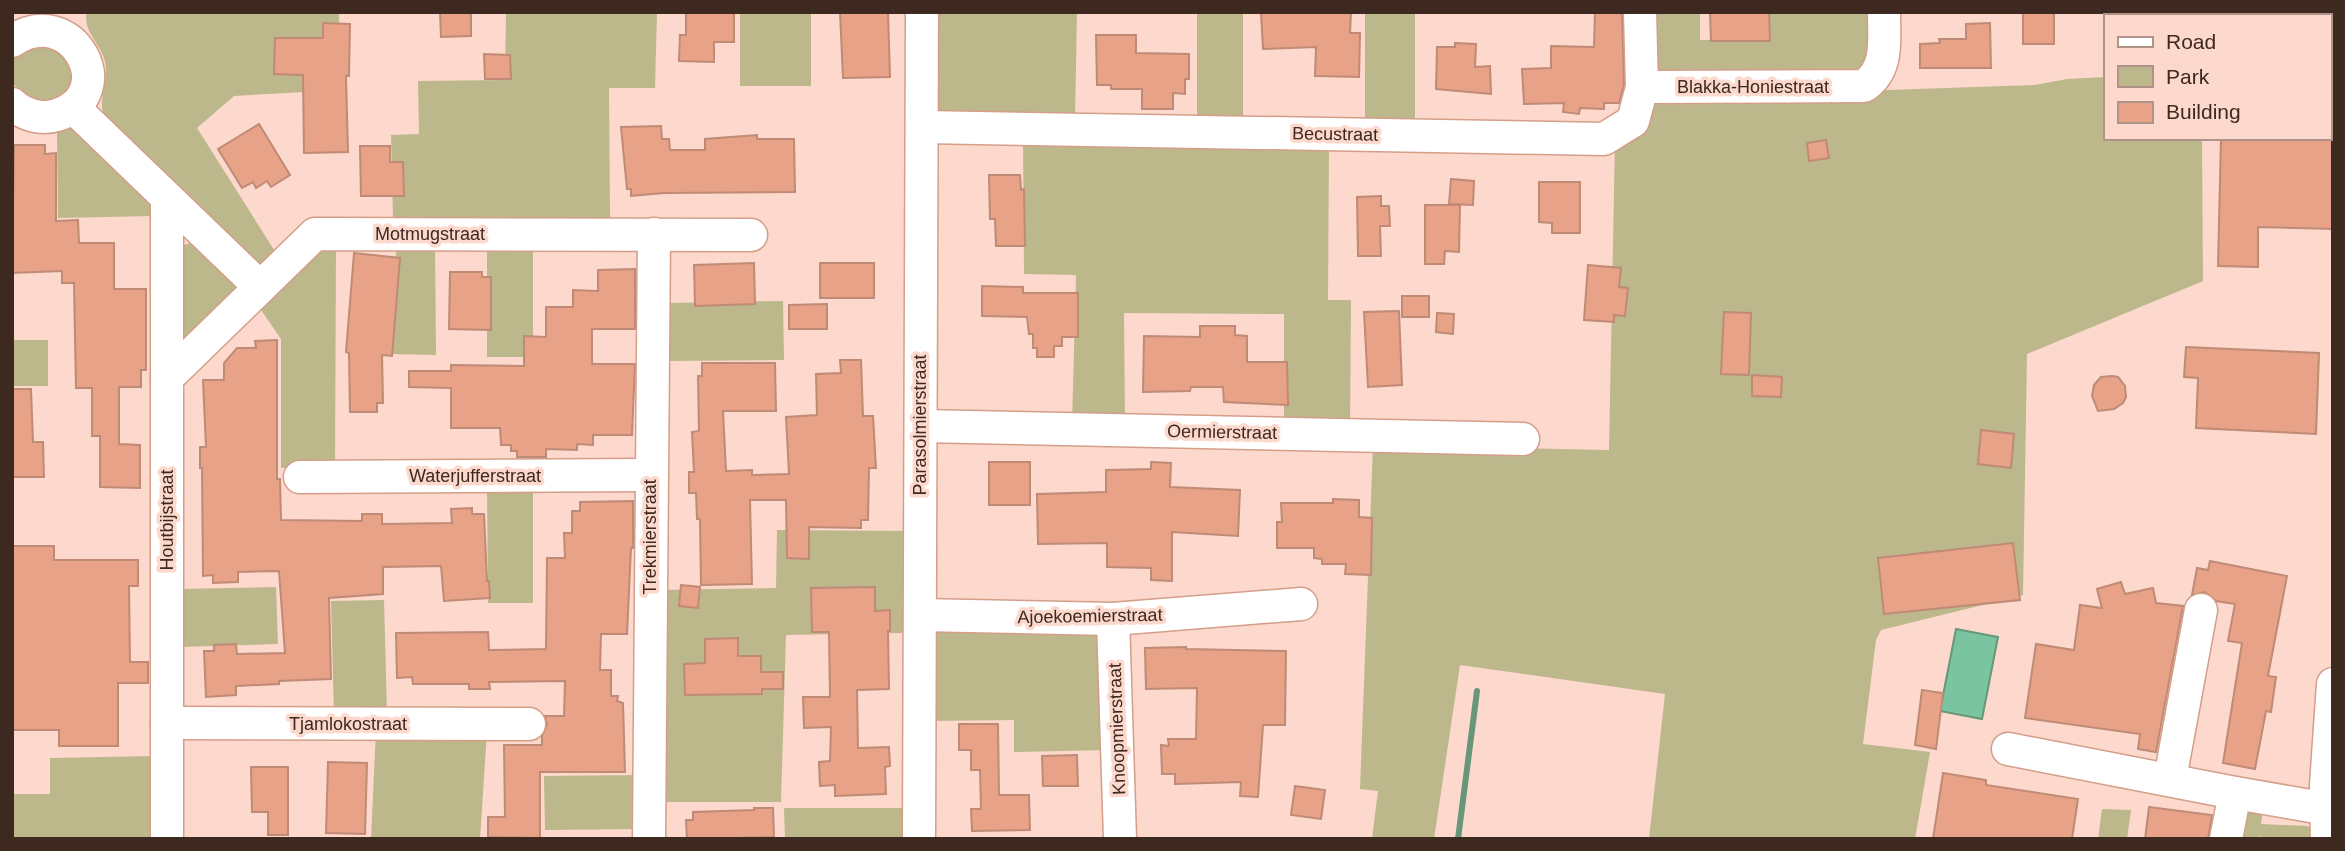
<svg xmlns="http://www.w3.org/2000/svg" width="2345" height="851" viewBox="0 0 2345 851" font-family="Helvetica,sans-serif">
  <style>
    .green { fill: #bdb78c }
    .water { fill: #7ac49f; stroke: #689679; stroke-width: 2 }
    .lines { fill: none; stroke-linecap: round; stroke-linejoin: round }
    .stream { stroke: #689679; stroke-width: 6 }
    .building { fill: #e8a287; stroke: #bf8a76; stroke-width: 2 }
    .minor-casing { stroke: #d49e89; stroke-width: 35 }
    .minor { stroke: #fff; stroke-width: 32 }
    .labels { text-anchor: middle; stroke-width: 7; stroke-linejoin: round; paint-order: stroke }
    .street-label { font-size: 18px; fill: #3e2921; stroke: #fcd9cc }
  </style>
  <rect width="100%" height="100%" fill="#fcd9cc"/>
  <g class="green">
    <path d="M87 12H339L340 90 234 96 197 128 276 253 265 263 253 265 105 119C96 99 111 79 104 58 99 43 82 29 87 12Z"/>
    <polygon points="506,12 657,12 655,88 609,88 610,219 393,219 391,135 419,134 418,81 505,80"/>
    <rect x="740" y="12" width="71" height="74"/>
    <polygon points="932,12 1077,12 1075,118 942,114 932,103"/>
    <polygon points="1197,12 1243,12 1243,125 1197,124"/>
    <rect x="1365" y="12" width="50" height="115"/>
    <polygon points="1648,12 1700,12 1700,40 1769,39 1769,12 1873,12 1872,63 1862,72 1653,76"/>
    <path d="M22 43 71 51 75 85C70 89 65 97 59 100 57 101 50 102 48 102 13 106 0 67 22 43Z"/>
    <polygon points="2105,77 2105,138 2202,138 2203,281 2027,354 2023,595 1881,630 1876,640 1863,744 1930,752 1915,839 1649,839 1665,694 1460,665 1434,839 1372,839 1378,791 1360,789 1373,445 1609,450 1615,141 1648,98 2035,85 2067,79"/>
    <polygon points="80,126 154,202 154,216 58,218 57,129"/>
    <polygon points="1023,134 1329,143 1328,300 1351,300 1350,429 1284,428 1284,314 1124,313 1125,425 1072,424 1076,275 1024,274"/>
    <rect x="487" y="240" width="46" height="117"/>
    <polygon points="193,242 240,289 177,353 178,247"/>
    <polygon points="397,242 435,242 436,355 387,354"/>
    <polygon points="320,243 336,244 335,466 281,468 281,339 257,304"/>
    <polygon points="783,301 784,360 667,361 666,303"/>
    <rect x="12" y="340" width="36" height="46"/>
    <polygon points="487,484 533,484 533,603 488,603"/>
    <polygon points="777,530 905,531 903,633 786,635 781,802 659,802 658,590 776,588"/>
    <polygon points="276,587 278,644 180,647 178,589"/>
    <polygon points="384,600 387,713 334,714 331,601"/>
    <polygon points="933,629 1092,629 1101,637 1109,750 1014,752 1014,720 928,721"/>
    <polygon points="376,730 487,731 480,839 371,839"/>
    <polygon points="155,756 157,839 12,839 12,794 50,794 50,758"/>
    <polygon points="640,775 641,829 545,830 544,776"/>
    <polygon points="2264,801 2261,824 2308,826 2316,839 2268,839 2259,836 2258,839 2222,839 2227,802"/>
    <polygon points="784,808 909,808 909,839 785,839"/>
    <polygon points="2102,809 2131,810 2127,839 2098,839"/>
  </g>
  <polygon class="water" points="1956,629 1998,637 1982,719 1940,711"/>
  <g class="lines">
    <polyline class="stream" points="1458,839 1477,691"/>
  </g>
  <g class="building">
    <polygon points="440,12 471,12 471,36 441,37"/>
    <polygon points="686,12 734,12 734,42 714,42 714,62 679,61 680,35 686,35"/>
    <polygon points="840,12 888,12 890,77 843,78"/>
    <polygon points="1351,12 1350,33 1360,33 1359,77 1315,76 1316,47 1263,49 1261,13"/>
    <polygon points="1595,12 1622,12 1624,85 1619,103 1604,103 1604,109 1580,108 1579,114 1563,112 1564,103 1524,104 1522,69 1551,68 1551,46 1594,47"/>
    <polygon points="1710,12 1769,12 1770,41 1711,41"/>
    <rect x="2023" y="12" width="31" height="32"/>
    <polygon points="323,23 350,24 349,76 346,76 348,152 304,153 303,75 274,74 275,38 323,38"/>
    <polygon points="1990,23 1991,68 1920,68 1920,44 1940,43 1939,39 1966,39 1966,24"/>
    <polygon points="1096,35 1136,35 1136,53 1189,54 1189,79 1185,79 1185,94 1173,93 1173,109 1142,109 1142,89 1111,89 1111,85 1097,85"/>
    <polygon points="1455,43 1476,44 1475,67 1490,66 1491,94 1436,89 1437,47 1455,47"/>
    <polygon points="484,54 510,55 511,79 485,79"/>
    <polygon points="259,124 290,175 271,187 267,181 256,188 253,182 242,188 218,149"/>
    <polygon points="661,126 662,139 669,139 670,150 705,150 705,139 757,135 757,139 794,139 795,192 664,193 631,196 631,189 627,189 621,127"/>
    <polygon points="2221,138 2333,138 2333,229 2258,227 2258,267 2218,266"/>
    <polygon points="1826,140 1829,158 1809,161 1807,143"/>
    <polygon points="14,145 45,145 45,154 56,153 56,221 78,220 79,243 114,243 114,289 146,289 146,370 141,370 141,387 119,387 119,444 140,445 140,488 100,487 100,436 92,436 92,388 76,388 74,283 62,283 62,271 12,273"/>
    <polygon points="360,146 390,146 390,162 403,162 404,196 361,196"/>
    <polygon points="989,175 1020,175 1021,190 1024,189 1025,246 996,246 995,219 990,219"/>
    <polygon points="1451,179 1474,181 1473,205 1449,204"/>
    <polygon points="1539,182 1580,182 1580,233 1552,233 1552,223 1539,222"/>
    <polygon points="1381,196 1381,206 1389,206 1390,226 1380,226 1381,256 1358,256 1357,197"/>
    <polygon points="1425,205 1460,205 1459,252 1445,251 1444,264 1425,264"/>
    <polygon points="354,253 400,258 392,356 382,355 383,403 377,403 377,412 350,412 349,353 346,352"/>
    <polygon points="754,263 755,304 695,306 694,265"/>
    <rect x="820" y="263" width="54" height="35"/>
    <polygon points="1588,265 1621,268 1619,287 1628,288 1625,316 1614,315 1614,322 1584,320"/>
    <polygon points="635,269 635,329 592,329 592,364 635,364 632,435 593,435 593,445 577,444 577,450 546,449 546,457 517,457 517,451 511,451 511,445 501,445 500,428 451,428 451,388 409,387 409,371 451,371 451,365 524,366 524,336 546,337 546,307 573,307 573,290 598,291 598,270"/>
    <polygon points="450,272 482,272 482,277 491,277 491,330 449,329"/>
    <polygon points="982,286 1023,287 1023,293 1078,293 1078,337 1062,337 1062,346 1054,346 1054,357 1037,357 1037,348 1033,348 1033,334 1029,334 1027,317 982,316"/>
    <rect x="1402" y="296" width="27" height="21"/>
    <polygon points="827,304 827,329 789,329 789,305"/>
    <polygon points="1399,311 1402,385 1368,387 1364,312"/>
    <polygon points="1724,312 1751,313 1749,375 1721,374"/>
    <polygon points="1437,313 1454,314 1453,334 1436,332"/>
    <polygon points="1200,326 1235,326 1235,335 1247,336 1247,362 1287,362 1288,405 1224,402 1223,387 1191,387 1190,391 1143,392 1144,336 1200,337"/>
    <polygon points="277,340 277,479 280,479 281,520 362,521 362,514 382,514 382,524 452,523 451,509 472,508 472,514 484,514 487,581 489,581 490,598 444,601 441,566 383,567 383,594 329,598 331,679 279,681 279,684 236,686 236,695 206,697 204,651 214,651 214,645 236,644 237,654 285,653 279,571 238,572 238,582 213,583 213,575 203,576 202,468 200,468 200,447 206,447 203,380 224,380 224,363 237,348 256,348 255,341"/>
    <polygon points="2186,347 2319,353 2316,434 2196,428 2198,378 2184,377"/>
    <polygon points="840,360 861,360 863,416 873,416 876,468 869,468 868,520 861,520 861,528 809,527 809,559 787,558 786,500 750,500 752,584 701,585 700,519 697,519 696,493 689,493 689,472 694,472 692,432 699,431 698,376 702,376 702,363 775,363 776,411 723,411 726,471 752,470 752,475 789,474 786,417 817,415 816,374 841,373"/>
    <polygon points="1752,375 1782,377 1781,397 1752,396"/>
    <polygon points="2112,376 2118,377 2125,386 2126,397 2123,403 2114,409 2098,411 2092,396 2094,385 2101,377"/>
    <polygon points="12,389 31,389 33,442 43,442 44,477 12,477"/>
    <polygon points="1981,430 2014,434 2011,468 1978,464"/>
    <rect x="989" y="462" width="41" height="43"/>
    <polygon points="1151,462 1171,463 1170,487 1240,490 1238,536 1172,532 1172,581 1151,580 1151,568 1107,567 1107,543 1038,544 1037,494 1106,492 1106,470 1151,469"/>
    <polygon points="1333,499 1359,500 1359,517 1372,518 1371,575 1345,574 1346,564 1322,564 1322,559 1314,558 1314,548 1277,548 1277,522 1282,522 1281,503 1333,503"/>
    <polygon points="633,501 633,548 631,548 627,634 601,634 600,670 611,670 611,696 618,696 617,701 623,703 625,772 540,772 540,838 488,837 488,817 505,817 504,745 542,745 542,736 547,725 545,716 564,716 565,681 489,682 490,689 469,689 469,684 413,684 412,677 397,678 396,633 488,632 489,650 546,649 547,558 565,558 564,533 572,533 572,511 580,511 580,502"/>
    <polygon points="2013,543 2020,600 1884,614 1878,558"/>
    <polygon points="12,546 54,546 54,560 138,560 138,586 129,586 130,662 148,662 148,683 118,683 118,746 59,746 59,730 12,730"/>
    <polygon points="2210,561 2287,576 2268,676 2276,677 2271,712 2266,711 2255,769 2223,763 2242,643 2228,641 2235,604 2216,601 2205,592 2192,595 2197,568 2208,570"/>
    <polygon points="2121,582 2125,594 2153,588 2156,603 2183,606 2156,752 2138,749 2140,734 2025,718 2036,644 2074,650 2080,605 2102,608 2097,589"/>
    <polygon points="681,585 700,587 698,608 679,606"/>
    <polygon points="875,587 875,611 890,610 890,631 888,631 889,689 857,690 858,748 889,747 890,766 885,767 886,794 835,796 835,785 820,786 819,762 830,761 831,727 804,728 803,697 830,697 829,632 812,632 811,588"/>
    <polygon points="738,638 738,656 761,656 761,672 783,672 783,689 762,689 762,694 685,695 684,664 705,663 705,639"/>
    <polygon points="1186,647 1186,649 1286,651 1285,725 1263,725 1258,797 1240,796 1241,782 1175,784 1175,774 1162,774 1161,745 1169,746 1168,739 1196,739 1197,688 1146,689 1145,648"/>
    <polygon points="1922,690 1943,693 1936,749 1915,745"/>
    <polygon points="959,724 998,724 999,795 1029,795 1030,830 972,831 971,809 981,809 980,770 971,770 971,750 959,750"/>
    <polygon points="1077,755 1078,786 1043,786 1042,756"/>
    <polygon points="328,762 367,763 365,834 326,833"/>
    <polygon points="251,767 288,767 288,835 268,835 268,812 252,812"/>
    <polygon points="1943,773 1986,780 1986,785 2078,799 2072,839 1933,839"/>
    <polygon points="1295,786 1325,790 1321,819 1291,815"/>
    <polygon points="2149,807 2212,815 2208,839 2145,839"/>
    <polygon points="754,808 773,808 774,837 687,839 686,820 693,820 693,812 754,810"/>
  </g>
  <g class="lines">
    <defs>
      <g id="minor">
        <path d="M12 41C72 0 123 94 57 115 41 120 24 115 12 104"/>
        <path d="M1642 87 1864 86C1889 69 1884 40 1884 12"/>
        <polyline points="73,107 260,287"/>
        <polyline points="923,127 1604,139 1633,121 1642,87 1640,12"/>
        <polyline points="167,378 315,234 751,235"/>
        <polyline points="921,426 1523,439"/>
        <polyline points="300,477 650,475"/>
        <polyline points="920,615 1113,619 1301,604"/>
        <polyline points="1113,619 1120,839"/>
        <polyline points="167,723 529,724"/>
        <polyline points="2008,749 2235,793 2328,809 2333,807"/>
        <polyline points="2170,779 2201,610"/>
        <polyline points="167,839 167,200"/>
        <polyline points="649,839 654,234"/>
        <polyline points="919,839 922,12"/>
        <polyline points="2226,839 2235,793"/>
        <polyline points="2327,839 2326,785 2333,684"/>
      </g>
    </defs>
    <use href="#minor" class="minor-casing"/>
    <use href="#minor" class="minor"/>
  </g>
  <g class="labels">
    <g class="street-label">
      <text x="1753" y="93">Blakka-Honiestraat</text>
      <text transform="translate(1335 134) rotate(1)" y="6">Becustraat</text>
      <text x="430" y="240">Motmugstraat</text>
      <text transform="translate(920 425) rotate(-90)" y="6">Parasolmierstraat</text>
      <text transform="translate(1222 432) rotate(1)" y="6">Oermierstraat</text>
      <text x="475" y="482">Waterjufferstraat</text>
      <text transform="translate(167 520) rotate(-90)" y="6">Houtbijstraat</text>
      <text transform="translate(650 537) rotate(-90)" y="6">Trekmierstraat</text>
      <text transform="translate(1090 616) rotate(-1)" y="6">Ajoekoemierstraat</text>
      <text x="348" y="730">Tjamlokostraat</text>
      <text transform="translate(1117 729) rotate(-92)" y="6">Knoopmierstraat</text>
    </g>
  </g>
  <rect width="2345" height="851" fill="none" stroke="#3e2921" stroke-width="28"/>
  <rect x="2104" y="14" width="228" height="126" fill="#fcd9cc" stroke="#b09388" stroke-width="2"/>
  <rect x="2118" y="37" width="35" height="10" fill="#ffffff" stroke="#b09388" stroke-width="2"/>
  <text x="2166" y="49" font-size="21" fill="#3e2921">Road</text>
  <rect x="2118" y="66" width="35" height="21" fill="#bdb78c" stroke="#b09388" stroke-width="2"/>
  <text x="2166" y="84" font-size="21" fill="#3e2921">Park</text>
  <rect x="2118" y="102" width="35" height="21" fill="#e8a287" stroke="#b09388" stroke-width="2"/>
  <text x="2166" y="119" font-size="21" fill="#3e2921">Building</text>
</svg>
